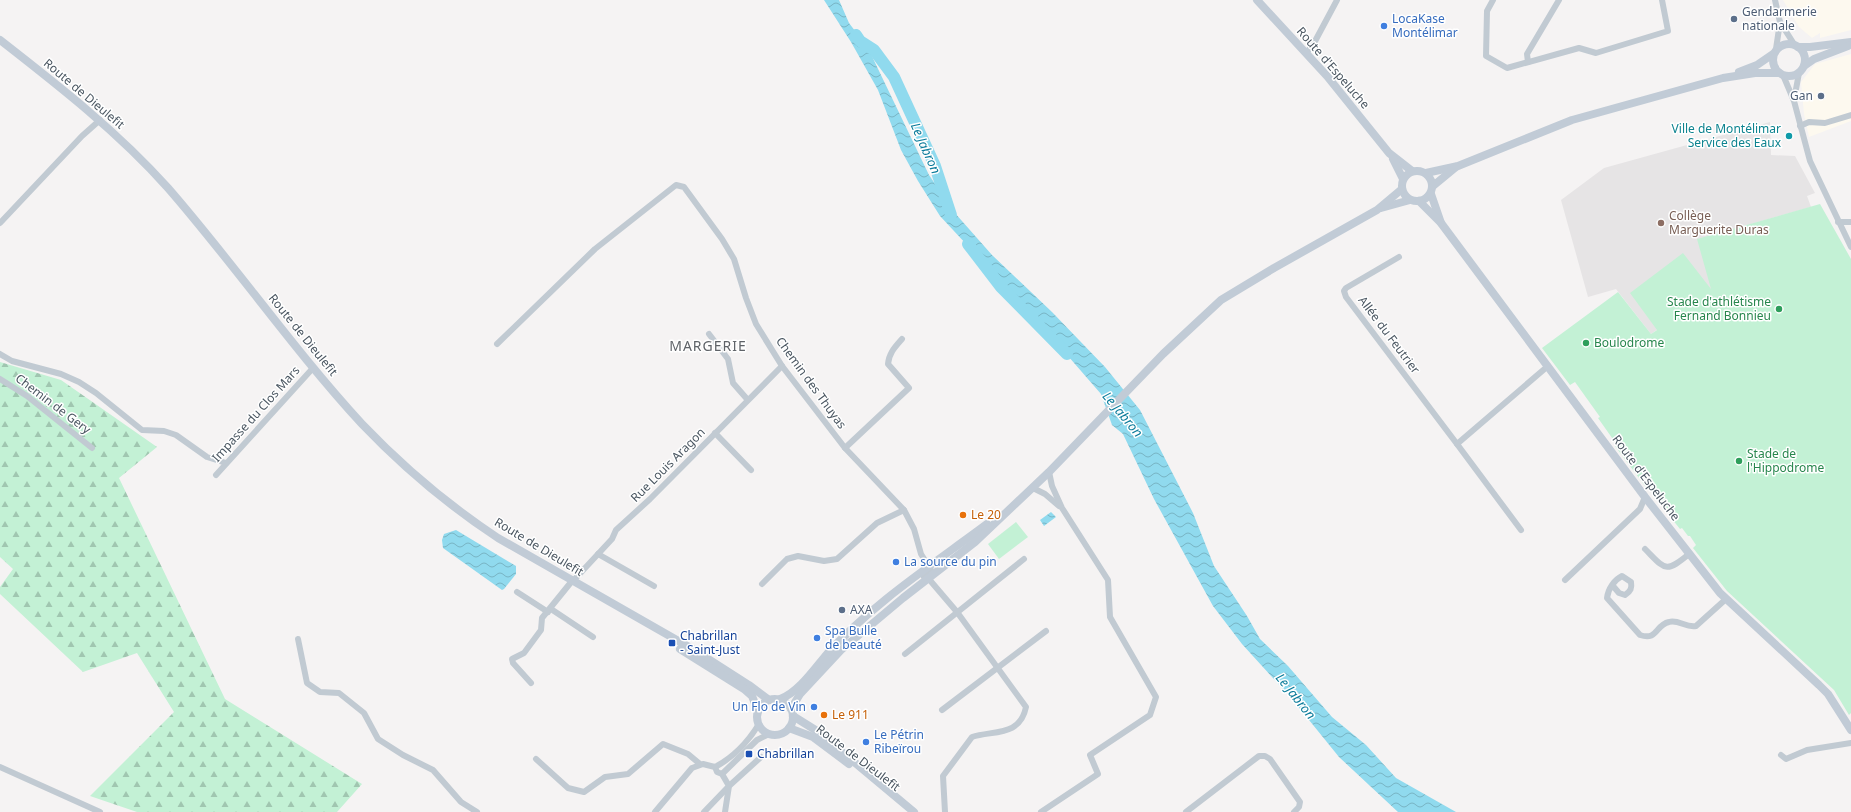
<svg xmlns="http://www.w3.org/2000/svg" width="1851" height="812" viewBox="0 0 1851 812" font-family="'Noto Sans',sans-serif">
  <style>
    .commercial { fill: #fdf9ef }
    .education { fill: #e6e4e5 }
    .forest { fill: url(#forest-firs) }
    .pitch { fill: #c3f1d5 }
    .water { fill: url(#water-waves) }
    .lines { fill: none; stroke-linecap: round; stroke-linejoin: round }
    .river { stroke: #90daee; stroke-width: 12 }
    .street { stroke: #c1cad2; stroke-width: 6 }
    .secondary { stroke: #c1cbd6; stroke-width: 8 }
    .service-dot { fill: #5c6f8a; stroke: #fff; stroke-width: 1.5 }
    .shop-dot { fill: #3f7fe0; stroke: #fff; stroke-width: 1.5 }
    .culture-dot { fill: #0f9aa8; stroke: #fff; stroke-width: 1.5 }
    .education-dot { fill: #8d6e63; stroke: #fff; stroke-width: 1.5 }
    .leisure-dot { fill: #2e9e5b; stroke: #fff; stroke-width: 1.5 }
    .food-dot { fill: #e8710a; stroke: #fff; stroke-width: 1.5 }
    .transit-dot { fill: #1a4fb4; stroke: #fff; stroke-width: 1.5 }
    .labels { text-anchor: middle; stroke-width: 3; stroke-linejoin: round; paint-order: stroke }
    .service-label { font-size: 12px; fill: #4e5e75; stroke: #fff; text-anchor: start }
    .shop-label { font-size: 12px; fill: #366cbe; stroke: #fff; text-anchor: start }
    .street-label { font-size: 12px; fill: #4a5661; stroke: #fff }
    .culture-label { font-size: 12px; fill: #0d838f; stroke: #fff; text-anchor: end }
    .education-label { font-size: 12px; fill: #785e54; stroke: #fff; text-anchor: start }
    .leisure-label { font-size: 12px; fill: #27864d; stroke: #fff; text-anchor: start }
    .food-label { font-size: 12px; fill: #c56008; stroke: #fff; text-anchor: start }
    .transit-label { font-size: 12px; fill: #164399; stroke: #fff; text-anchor: start }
    .water-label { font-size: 13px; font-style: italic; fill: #0c7c9b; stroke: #fff }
    .quarter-label { font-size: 14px; letter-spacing: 1px; fill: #5f6368; stroke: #fff }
  </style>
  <defs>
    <pattern id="forest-firs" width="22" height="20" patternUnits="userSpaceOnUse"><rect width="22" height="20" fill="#c3f1d5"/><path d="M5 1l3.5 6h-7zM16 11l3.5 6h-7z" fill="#a0c6b0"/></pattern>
    <pattern id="water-waves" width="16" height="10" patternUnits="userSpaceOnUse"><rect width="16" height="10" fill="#90daee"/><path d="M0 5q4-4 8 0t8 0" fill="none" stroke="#78b4c4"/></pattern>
  </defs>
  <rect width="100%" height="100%" fill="#f5f3f3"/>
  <g class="commercial">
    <polygon points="1783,0 1851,0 1851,30 1820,38 1820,33 1812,38 1799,27"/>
    <polygon points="1851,54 1851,121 1809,137 1804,114 1801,82 1815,64"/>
  </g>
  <polygon class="education" points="1770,122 1771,155 1795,156 1815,193 1807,196 1811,207 1698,239 1712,289 1651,334 1616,289 1588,297 1561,200 1604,168"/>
  <polygon class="forest" points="0,362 61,380 157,447 119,478 225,699 362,784 337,812 137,812 90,796 174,712 137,653 83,672 0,594 0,587 13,569 0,557"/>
  <g class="pitch">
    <polygon points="1820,204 1851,259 1851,713 1849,715 1834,690 1727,591 1693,548 1696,545 1690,536 1688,536 1682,528 1680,529 1668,514 1670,512 1656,494 1658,492 1654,486 1648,490 1615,446 1617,445 1598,418 1600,417 1575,382 1570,385 1542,348 1618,292 1651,334 1657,330 1630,293 1683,253 1711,289 1691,304 1711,289 1697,239"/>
    <polygon points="1016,522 1028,537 999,559 988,544"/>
  </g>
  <g class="water">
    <polygon points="824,0 839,0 849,23 868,48 929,175 954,212 992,255 1052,312 1105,367 1140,410 1193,513 1214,566 1247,616 1260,639 1288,666 1332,717 1366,745 1396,778 1456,812 1398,812 1339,757 1292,699 1242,644 1213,606 1154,499 1123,434 1112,425 1101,394 1035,318 940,216 918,181 901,150 878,90 851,42"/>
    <polygon points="1051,512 1056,517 1044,526 1040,520"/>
    <polygon points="456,530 516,566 516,574 504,589 502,590 443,548 442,540 444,534"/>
  </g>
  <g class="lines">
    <g class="river">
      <polyline points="856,35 860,41 874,50 894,77 935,166 951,215"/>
      <polyline points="968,244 1001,287 1067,354"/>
    </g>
    <g class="street">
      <polyline points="1493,0 1487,11 1486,56 1507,68 1579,48 1596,53 1668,31 1662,0"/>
      <polyline points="1775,0 1780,22 1794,44"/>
      <polyline points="1776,49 1780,22"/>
      <polyline points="1306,53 1313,45 1337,0"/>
      <polyline points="1528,62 1527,54 1559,0"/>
      <polyline points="1783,75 1794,101 1810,161 1851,247"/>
      <polyline points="1794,100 1799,73"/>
      <polyline points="1800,126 1809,122 1825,123 1851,115"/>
      <polyline points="1838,222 1851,222"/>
      <polyline points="0,223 82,136 100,120"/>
      <polyline points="1399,257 1346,288 1344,291 1346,297 1457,444"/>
      <polyline points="709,334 728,359 733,383 747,399"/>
      <polyline points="497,344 595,249 676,185 684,187 722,239 734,259 746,298 756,324 782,366 845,448 904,510 914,529 921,554 931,570 924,577"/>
      <polyline points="0,354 12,361 61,374 79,382 96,393 142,430 164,431 176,435 207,457 226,463"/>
      <polyline points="0,379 27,396 92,448"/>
      <polyline points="715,433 751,470"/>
      <path d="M845 448 909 388 888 364C889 353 895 347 902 339"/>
      <polyline points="216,475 313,368"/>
      <polyline points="1033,488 1045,494 1059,506"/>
      <polyline points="1521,530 1457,444 1548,366"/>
      <path d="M1645 549C1665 569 1665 574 1689 554"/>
      <polyline points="598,554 654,586"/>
      <path d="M928 578 957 612 1026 707C1020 737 993 730 972 737L943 776 945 812"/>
      <polyline points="1565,580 1640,509 1645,497"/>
      <polyline points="573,581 612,539 616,530 650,499 782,366"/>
      <polyline points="762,584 787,559 798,556 824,561 837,559 877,523 904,510"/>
      <path d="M1613 586 1619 593 1625 595C1631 591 1632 588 1631 582L1622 576C1614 580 1608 589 1607 598L1640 635C1658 641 1655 625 1669 622 1678 619 1686 628 1696 626L1726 599"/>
      <polyline points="517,592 548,612"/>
      <polyline points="551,609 593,637"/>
      <polyline points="298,639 307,683 320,692 339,693 364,713 378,739 403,755 433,770 461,802 477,812"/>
      <polyline points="905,654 1024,559"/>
      <polyline points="531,683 513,663 512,659 524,653 541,630 542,618 572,581"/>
      <polyline points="942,710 1046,631"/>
      <polyline points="1781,755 1786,759 1807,750 1851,743"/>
      <polyline points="536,759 568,788 584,792 605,777 628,774 663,744 688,754 700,764"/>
      <polyline points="0,767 100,812"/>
      <path d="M715 767C734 757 748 742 759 724"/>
      <polyline points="722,774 757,740 769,734"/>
      <polyline points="655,812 692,768 703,764 715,767 717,772 722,774 729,786 704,812"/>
      <polyline points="725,812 729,786 761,757"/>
      <polyline points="1041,812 1098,774 1090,755 1150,715 1156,697 1110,617 1108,580 1062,508 1052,486 1049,472"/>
      <polyline points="1186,812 1259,756 1265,756 1270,759 1300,802 1299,807 1294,812"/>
    </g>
    <g class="secondary">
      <polyline points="1257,0 1327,76 1389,153 1412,171"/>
      <path d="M0 40C59 86 118 132 168 188 235 265 293 349 362 424 403 467 448 505 498 538L696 651 749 685 769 700"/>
      <circle cx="1789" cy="60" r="16"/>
      <polyline points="1798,47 1810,47 1851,42"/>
      <polyline points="1804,66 1814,59 1848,46"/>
      <polyline points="1739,72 1757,65 1773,54"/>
      <polyline points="1393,159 1403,179"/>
      <circle cx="1417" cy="186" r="15"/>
      <polyline points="1426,173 1458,166 1572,120 1723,78 1755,73 1779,73"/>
      <polyline points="1433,186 1456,167"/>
      <polyline points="1431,194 1441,223"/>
      <polyline points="1419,201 1441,223 1645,497 1720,593 1819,685 1828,694 1851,730"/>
      <polyline points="1381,208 1410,200"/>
      <polyline points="680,649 744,689 752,696 758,711"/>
      <path d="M780 699C798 693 815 668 827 654 873 603 932 565 987 524"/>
      <circle cx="775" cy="717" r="18"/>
      <polyline points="791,709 800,694 841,650 903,598 975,542 1049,472 1163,354 1221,300 1274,268 1377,210 1402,189"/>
      <polyline points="793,716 817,731 914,812"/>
      <polyline points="789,728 813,737 849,764"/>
    </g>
  </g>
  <g class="service-dot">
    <circle cx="1734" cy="19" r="4"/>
    <circle cx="1821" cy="96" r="4"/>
    <circle cx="842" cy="610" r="4"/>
  </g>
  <g class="shop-dot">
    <circle cx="1384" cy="26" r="4"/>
    <circle cx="896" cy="562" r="4"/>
    <circle cx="817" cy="638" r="4"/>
    <circle cx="814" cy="707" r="4"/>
    <circle cx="866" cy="742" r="4"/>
  </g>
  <circle class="culture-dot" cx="1789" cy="136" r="4"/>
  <circle class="education-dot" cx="1661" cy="223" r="4"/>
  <g class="leisure-dot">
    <circle cx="1779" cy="309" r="4"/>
    <circle cx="1586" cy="343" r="4"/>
    <circle cx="1739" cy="461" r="4"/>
  </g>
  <g class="food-dot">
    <circle cx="963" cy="515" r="4"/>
    <circle cx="824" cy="715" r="4"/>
  </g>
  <g class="transit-dot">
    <rect x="668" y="639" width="8" height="8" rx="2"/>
    <rect x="745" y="750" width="8" height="8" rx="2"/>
  </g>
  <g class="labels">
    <g class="service-label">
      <text x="1742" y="16">Gendarmerie<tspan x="1742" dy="14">nationale</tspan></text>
      <text x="1813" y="100" text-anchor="end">Gan</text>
      <text x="850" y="614">AXA</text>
    </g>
    <g class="shop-label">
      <text x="1392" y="23">LocaKase<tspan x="1392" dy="14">Montélimar</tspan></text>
      <text x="904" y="566">La source du pin</text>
      <text x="825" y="635">Spa Bulle<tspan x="825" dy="14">de beauté</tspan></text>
      <text x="806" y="711" text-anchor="end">Un Flo de Vin</text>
      <text x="874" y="739">Le Pétrin<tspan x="874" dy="14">Ribeïrou</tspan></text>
    </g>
    <g class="street-label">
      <text transform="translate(1333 68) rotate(49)" y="4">Route d'Espeluche</text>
      <text transform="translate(84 94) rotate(40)" y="4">Route de Dieulefit</text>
      <text transform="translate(303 335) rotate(51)" y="4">Route de Dieulefit</text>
      <text transform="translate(1389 335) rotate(53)" y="4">Allée du Feutrier</text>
      <text transform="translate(811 383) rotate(54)" y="4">Chemin des Thuyas</text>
      <text transform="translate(53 404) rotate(37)" y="4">Chemin de Gery</text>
      <text transform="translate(256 414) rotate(-48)" y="4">Impasse du Clos Mars</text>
      <text transform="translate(668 465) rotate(-45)" y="4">Rue Louis Aragon</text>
      <text transform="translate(1646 478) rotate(53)" y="4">Route d'Espeluche</text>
      <text transform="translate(539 547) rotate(31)" y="4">Route de Dieulefit</text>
      <text transform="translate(858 758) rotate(37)" y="4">Route de Dieulefit</text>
    </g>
    <g class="culture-label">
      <text x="1781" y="133">Ville de Montélimar<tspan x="1781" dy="14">Service des Eaux</tspan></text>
    </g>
    <g class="education-label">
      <text x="1669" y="220">Collège<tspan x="1669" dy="14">Marguerite Duras</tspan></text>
    </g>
    <g class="leisure-label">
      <text x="1771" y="306" text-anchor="end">Stade d'athlétisme<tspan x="1771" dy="14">Fernand Bonnieu</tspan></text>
      <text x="1594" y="347">Boulodrome</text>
      <text x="1747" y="458">Stade de<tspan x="1747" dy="14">l'Hippodrome</tspan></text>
    </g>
    <g class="food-label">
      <text x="971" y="519">Le 20</text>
      <text x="832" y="719">Le 911</text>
    </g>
    <g class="transit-label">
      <text x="680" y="640">Chabrillan<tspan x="680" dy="14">- Saint-Just</tspan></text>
      <text x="757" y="758">Chabrillan</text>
    </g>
    <g class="water-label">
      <text transform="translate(926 148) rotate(66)" y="5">Le Jabron</text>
      <text transform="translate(1123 414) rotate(50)" y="5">Le Jabron</text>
      <text transform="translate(1296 696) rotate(51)" y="5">Le Jabron</text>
    </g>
    <g class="quarter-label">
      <text x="708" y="351">MARGERIE</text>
    </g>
  </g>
</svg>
